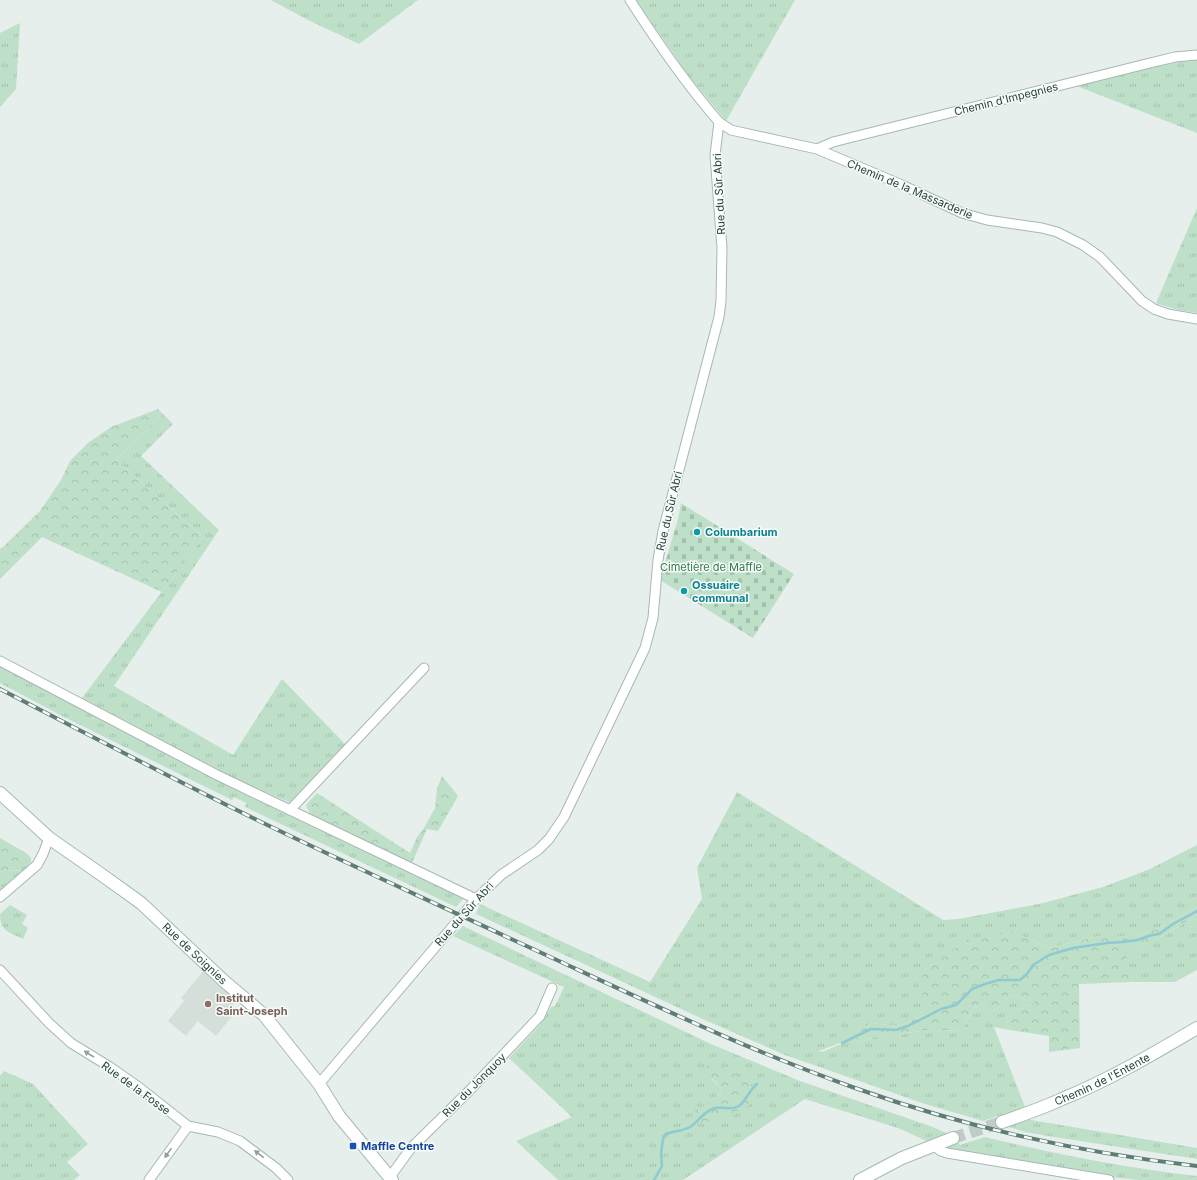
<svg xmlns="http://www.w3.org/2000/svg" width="1197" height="1180" viewBox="0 0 1197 1180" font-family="Inter,sans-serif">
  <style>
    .built { fill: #d4dfda }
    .grass { fill: url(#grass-tufts); fill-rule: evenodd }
    .forest { fill: url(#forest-crowns) }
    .cemetery { fill: url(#cemetery-stones) }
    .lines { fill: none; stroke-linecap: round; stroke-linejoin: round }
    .stream { stroke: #8ec9d4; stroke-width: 2.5 }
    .secondary-tunnel { stroke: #bfccc8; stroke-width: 12; stroke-dasharray: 12 6; stroke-linecap: butt }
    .street-casing { stroke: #a8b8b2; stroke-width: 11 }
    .secondary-casing { stroke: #a4bbb3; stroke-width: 14 }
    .street { stroke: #fff; stroke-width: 9 }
    .secondary { stroke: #fff; stroke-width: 12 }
    .rail-casing { stroke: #5f7d75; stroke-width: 4 }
    .rail { stroke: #f7fbf9; stroke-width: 2.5; stroke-dasharray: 8; stroke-linecap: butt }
    .oneway { fill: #92a09c }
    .culture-dot { fill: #0f9aa8; stroke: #f7fbf9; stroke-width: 1.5 }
    .education-dot { fill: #8d6e63; stroke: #f7fbf9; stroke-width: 1.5 }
    .transit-dot { fill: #1a4fb4; stroke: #f7fbf9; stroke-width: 1.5 }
    .labels { text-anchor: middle; stroke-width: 3; stroke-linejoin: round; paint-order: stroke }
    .street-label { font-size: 11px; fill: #24423a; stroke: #f7fbf9 }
    .culture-label { font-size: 11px; font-weight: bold; fill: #0d838f; stroke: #f7fbf9; text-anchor: start }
    .park-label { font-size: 11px; fill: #2d7a4b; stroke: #f7fbf9 }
    .education-label { font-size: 11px; font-weight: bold; fill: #785e54; stroke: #f7fbf9; text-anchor: start }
    .transit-label { font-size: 11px; font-weight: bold; fill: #164399; stroke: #f7fbf9; text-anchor: start }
  </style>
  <defs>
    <pattern id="grass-tufts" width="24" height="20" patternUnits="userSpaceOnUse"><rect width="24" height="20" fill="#bfe0c8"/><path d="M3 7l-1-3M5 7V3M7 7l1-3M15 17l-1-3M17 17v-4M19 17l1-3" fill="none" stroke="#a4c1ad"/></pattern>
    <pattern id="forest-crowns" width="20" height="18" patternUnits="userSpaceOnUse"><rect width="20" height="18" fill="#bfe0c8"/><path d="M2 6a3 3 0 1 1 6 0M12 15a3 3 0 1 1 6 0" fill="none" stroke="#a4c1ad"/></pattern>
    <pattern id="cemetery-stones" width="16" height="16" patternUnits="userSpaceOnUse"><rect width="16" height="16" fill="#bfe0c8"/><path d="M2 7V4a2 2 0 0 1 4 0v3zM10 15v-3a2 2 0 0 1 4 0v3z" fill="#a4c1ad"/></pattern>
  </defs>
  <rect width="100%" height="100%" fill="#e6efeb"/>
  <polygon class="built" points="204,970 237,1000 232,1006 237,1010 216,1036 198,1021 186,1036 168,1021 184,1001 181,998"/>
  <g class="grass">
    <polygon points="271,0 418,0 359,44 308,20"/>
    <polygon points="636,0 795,0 726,121 688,75"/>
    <polygon points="20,23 16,89 0,107 0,33"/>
    <polygon points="1197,59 1197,133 1074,85 1169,61"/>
    <polygon points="1197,208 1197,313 1178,310 1156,303"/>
    <polygon points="163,414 173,424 141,456 219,530 114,686 233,755 282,679 347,746 291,803 222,773 82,698 203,537 116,460"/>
    <polygon points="0,664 266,804 464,898 456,907 245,807 246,803 234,797 232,800 64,717 0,683"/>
    <polygon points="737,792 943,920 959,919 1043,903 1103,887 1150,869 1197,845 1197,907 1158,929 1132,936 1099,936 1049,948 1014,932 932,1012 899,1026 871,1023 848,1040 819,1051 822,1052 855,1038 861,1042 869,1038 880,1040 889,1034 899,1034 929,1030 962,1031 974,1007 984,1003 988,1013 998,1008 1011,995 1035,1003 1013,1011 1006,1019 1010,1030 994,1027 1025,1107 983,1121 925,1104 785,1055 707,1021 476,914 480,904 650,982 702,899 697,868"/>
    <polygon points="0,870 24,871 0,891"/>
    <path d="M10 905 27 915 22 924 28 928 23 939C9 932 0 931 0 914Z"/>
    <polygon points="1197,915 1197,970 1175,982 1132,982 1124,951 1162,937"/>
    <path d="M463 926 711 1044 800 1081 933 1127 948 1134 931 1143 898 1128 805 1099 683 1180H558L516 1141 572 1117 509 1058 540 1025 551 1007 555 1006 564 987 453 936ZM710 1077 753 1103 715 1100 722 1090Z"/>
    <polygon points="4,1071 33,1084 88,1144 67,1162 80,1175 74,1180 0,1180 0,1076"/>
    <polygon points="1030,1119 1031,1120 1197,1148 1197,1159 1054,1137 1025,1132 1009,1127"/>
    <path d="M985 1137C1055 1154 1125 1168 1197 1176V1180H1139L1099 1176 948 1150V1146L958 1142 960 1145Z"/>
  </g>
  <g class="forest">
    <polygon points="158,409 163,414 116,460 203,537 162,592 42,537 0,579 0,549 3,547 40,511 61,480 70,461 88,443 111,427"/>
    <polygon points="442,776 458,796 438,831 427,829 412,863 310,814 306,805 317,793 410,853 417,837 424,828 435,808 437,789"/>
    <polygon points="0,838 26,853 31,858 31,862 24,871 0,870"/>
    <polygon points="1197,907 1197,915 1162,937 1125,951 1132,982 1079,984 1080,1048 1049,1052 1049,1036 1010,1030 1006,1019 1013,1011 1035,1003 1011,995 998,1008 988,1013 984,1003 974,1007 962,1031 929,1030 899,1034 889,1034 880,1040 869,1038 861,1042 855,1038 854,1033 871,1023 899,1026 932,1012 917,985 928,968 966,940 1014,932 1049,948 1099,936 1132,936 1158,929"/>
    <polygon points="708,1060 751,1082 753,1103 731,1114 704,1123 694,1120 695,1110 715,1100 722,1090 706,1071"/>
  </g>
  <polygon class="cemetery" points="681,503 794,574 753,638 660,580 678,519"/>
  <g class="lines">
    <g class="stream">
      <polyline points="842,1043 871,1029 896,1030 908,1026 941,1009 956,1005 972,989 985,984 999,980 1020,980 1027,974 1033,965 1049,955 1073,948 1107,943 1123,942 1137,940 1152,935 1159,934 1173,924 1197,911"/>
      <path d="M654 1180 662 1166 661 1153 663 1139 666 1134C674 1131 683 1131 690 1127 699 1121 704 1111 715 1108 723 1106 732 1111 739 1106 747 1100 749 1090 757 1084"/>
    </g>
    <polyline class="secondary-tunnel" points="953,1138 1002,1122"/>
    <defs>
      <g id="street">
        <polyline points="719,122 731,130 817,149 902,185 962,213 987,220 1042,228 1057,232 1083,245 1100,257 1142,301 1154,309 1168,314 1197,319"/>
        <polyline points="817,149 833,142 1150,63 1175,57 1197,55"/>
        <polyline points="0,661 217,775 476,899"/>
        <polyline points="290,810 424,668"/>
        <polyline points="0,897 37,865 43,854 49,838"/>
        <polyline points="0,970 49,1023 71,1043 110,1067 140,1088 188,1126 218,1132 240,1141 276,1168 288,1180"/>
        <path d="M319 1084 476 899 501 875 538 850 549 839 564 817 645 648 653 618 658 560 663 531 719 317 721 301 722 248 715 155 719 122C686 84 657 42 630 0"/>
        <polyline points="934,1146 941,1151 947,1153 1109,1180"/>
        <polyline points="390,1177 411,1148 469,1091 540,1016 552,988"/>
        <polyline points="149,1180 188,1126"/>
      </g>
      <g id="secondary">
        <path id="s1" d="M0 793 49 838 102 875 141 903 225 982 264 1015 319 1084 339 1116 392 1180"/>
        <path id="s2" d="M1002 1122C1022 1115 1043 1108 1062 1099 1109 1080 1153 1054 1197 1028"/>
        <polyline points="860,1180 902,1158 953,1138"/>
      </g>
    </defs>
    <use href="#street" class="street-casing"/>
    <use href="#secondary" class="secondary-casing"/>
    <use href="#street" class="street"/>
    <use href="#secondary" class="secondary"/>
    <defs>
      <path id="rail" d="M0 689C85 733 169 777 255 819 339 860 424 898 509 938 623 990 736 1046 855 1088 965 1127 1081 1153 1197 1166"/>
    </defs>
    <use href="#rail" class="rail-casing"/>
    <use href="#rail" class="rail"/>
  </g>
  <defs><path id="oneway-solid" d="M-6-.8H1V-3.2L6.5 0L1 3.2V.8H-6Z"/></defs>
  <g class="oneway">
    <use href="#oneway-solid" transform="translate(89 1054) rotate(-148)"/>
    <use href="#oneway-solid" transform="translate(168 1153) rotate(126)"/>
    <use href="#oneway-solid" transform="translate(259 1154) rotate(-142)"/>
  </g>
  <g class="culture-dot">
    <circle cx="697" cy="532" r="4"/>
    <circle cx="684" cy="591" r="4"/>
  </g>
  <circle class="education-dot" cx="208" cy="1004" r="4"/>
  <rect class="transit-dot" x="349" y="1142" width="8" height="8" rx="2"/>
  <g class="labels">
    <g class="street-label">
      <text transform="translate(1006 99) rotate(-14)" y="4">Chemin d'Impegnies</text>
      <text transform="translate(910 189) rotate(23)" y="4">Chemin de la Massarderie</text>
      <text transform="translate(719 194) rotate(-93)" y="4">Rue du Sûr Abri</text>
      <text transform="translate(669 511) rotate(-77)" y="4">Rue du Sûr Abri</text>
      <text transform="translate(464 914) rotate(-48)" y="4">Rue du Sûr Abri</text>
      <text dy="4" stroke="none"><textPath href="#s1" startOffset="253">Rue de Soignies</textPath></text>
      <text dy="4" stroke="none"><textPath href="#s2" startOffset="109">Chemin de l'Entente</textPath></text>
      <text transform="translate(474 1085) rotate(-45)" y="4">Rue du Jonquoy</text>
      <text transform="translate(136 1088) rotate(36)" y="4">Rue de la Fosse</text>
    </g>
    <g class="culture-label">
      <text x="705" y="536">Columbarium</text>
      <text x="692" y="589">Ossuaire<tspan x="692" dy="13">communal</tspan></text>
    </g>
    <g class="park-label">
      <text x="711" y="571">Cimetière de Maffle</text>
    </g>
    <g class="education-label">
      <text x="216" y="1002">Institut<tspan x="216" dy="13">Saint-Joseph</tspan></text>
    </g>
    <g class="transit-label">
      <text x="361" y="1150">Maffle Centre</text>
    </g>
  </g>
</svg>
